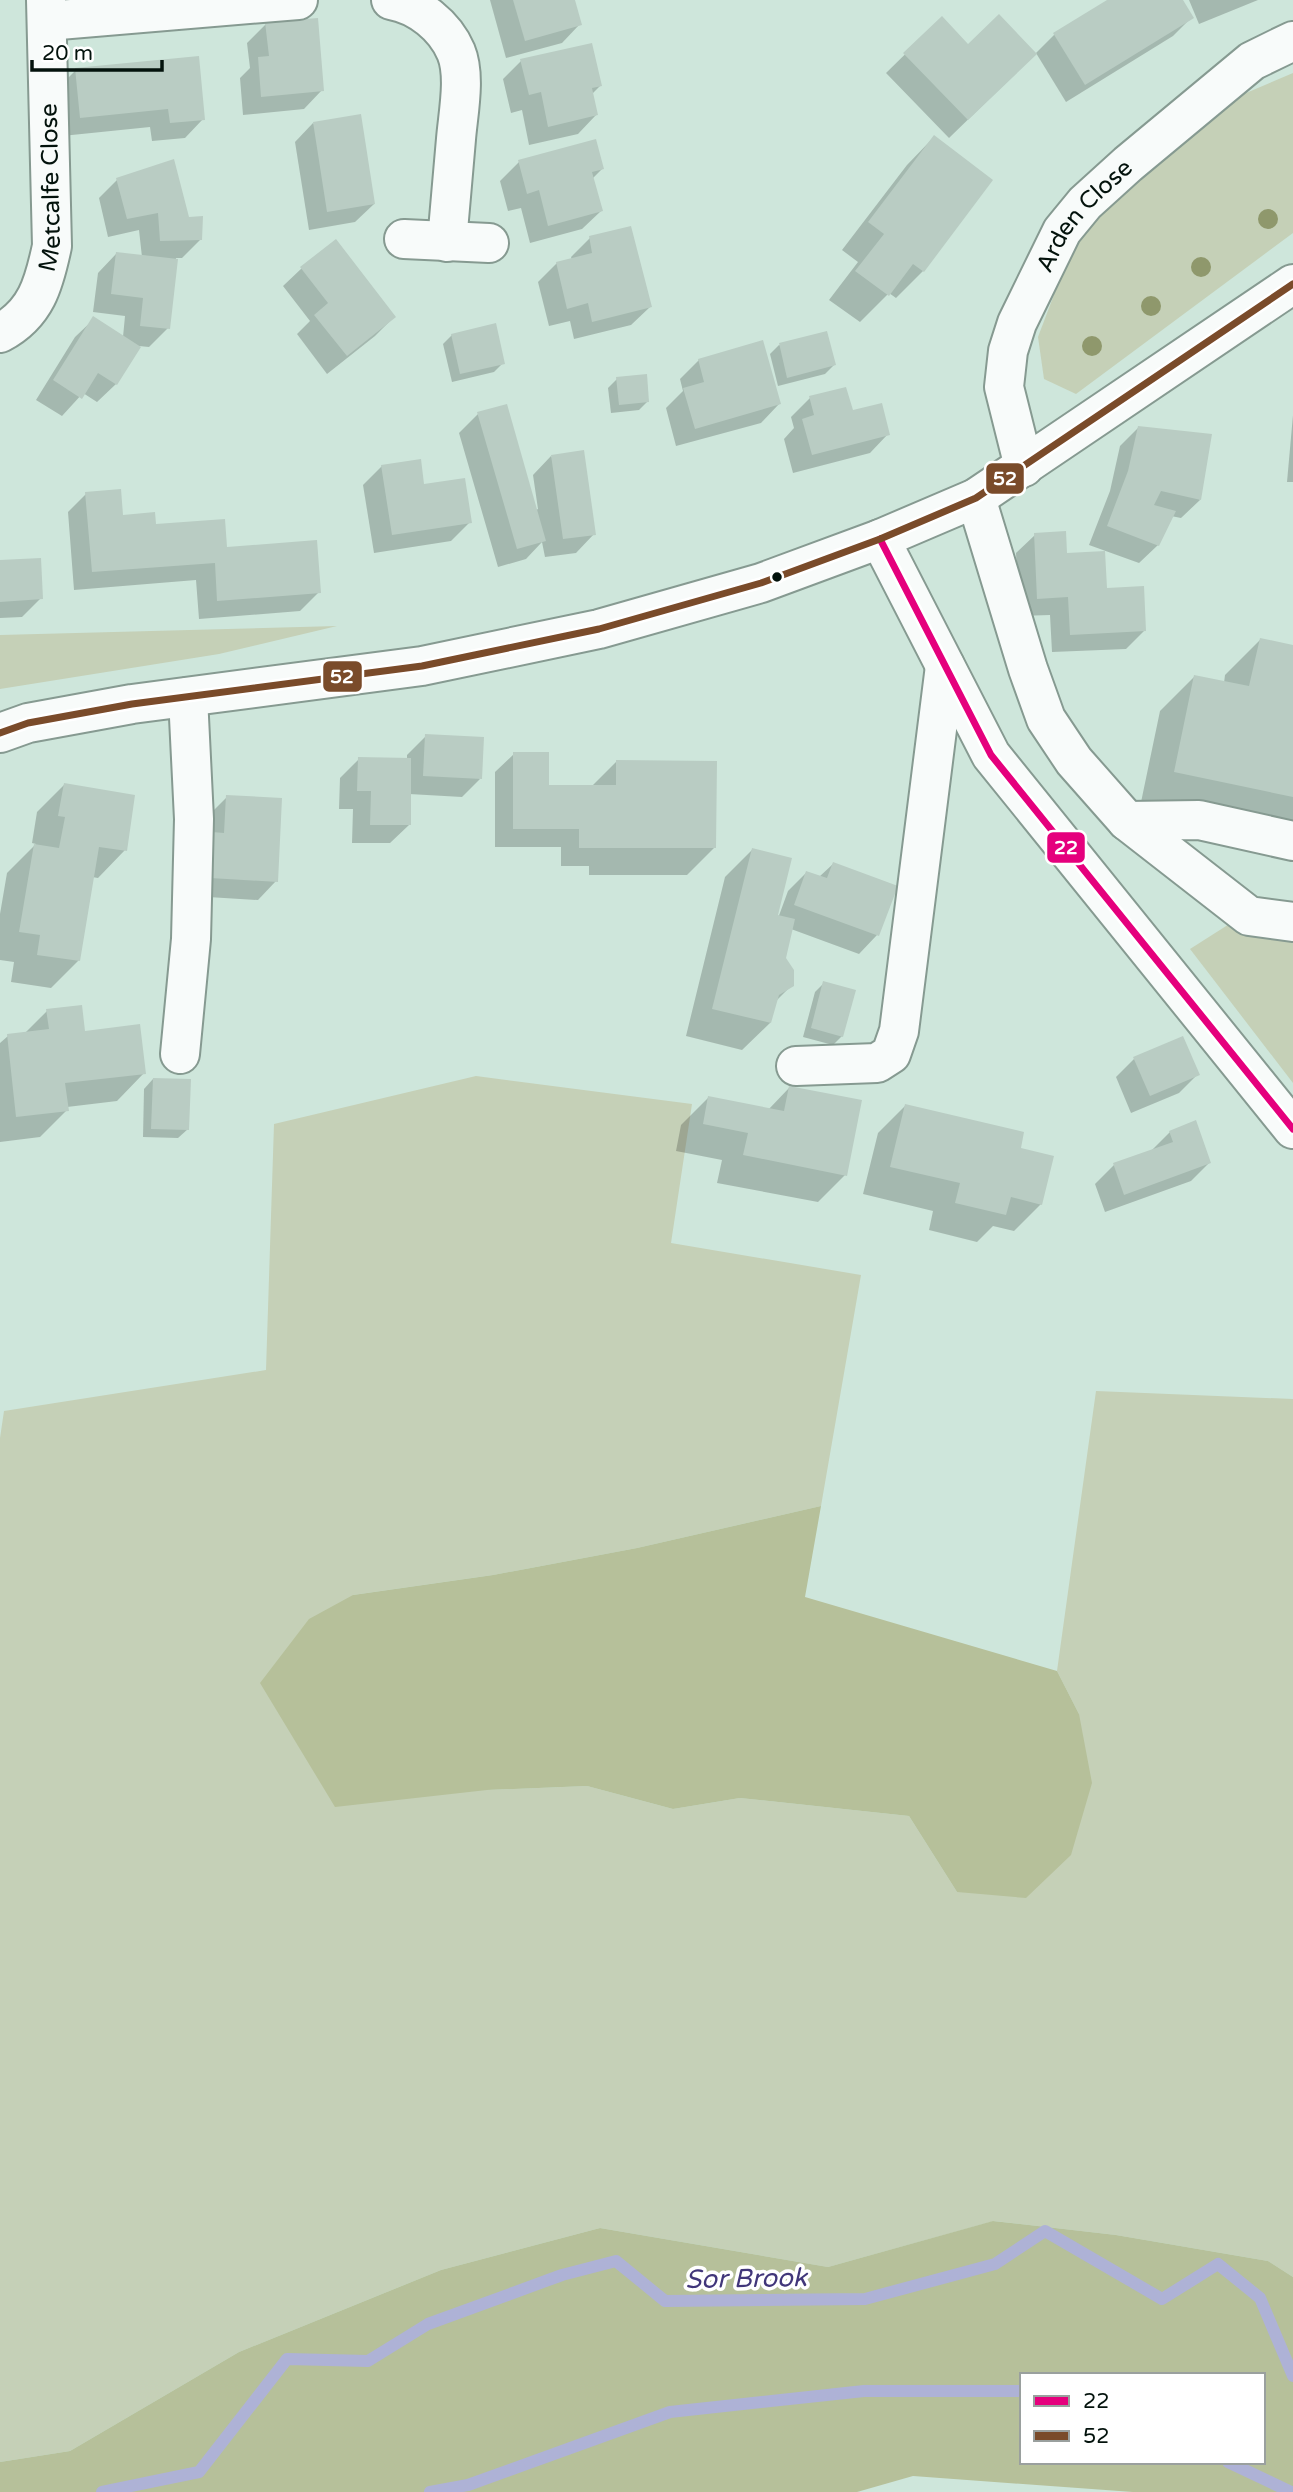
<svg xmlns="http://www.w3.org/2000/svg" width="1293" height="2492" viewBox="0 0 1293 2492" font-family="'Varela Round',sans-serif">
  <style>
    .green { fill: #c5d0b7 }
    .forest { fill: #b6c09a; fill-rule: evenodd }
    .shadow { fill: #0003 }
    .lines { fill: none; stroke-linecap: round; stroke-linejoin: round }
    .stream { stroke: #aeb2d6; stroke-width: 12 }
    .building { fill: #b9ccc3 }
    .minor-casing { stroke: #869a91; stroke-width: 42 }
    .major-casing { stroke: #869a91; stroke-width: 42 }
    .minor { stroke: #f8fbfa; stroke-width: 38 }
    .major { stroke: #f8fbfa; stroke-width: 38 }
    .bus-1-casing { stroke: #fff; stroke-width: 12 }
    .bus-2-casing { stroke: #fff; stroke-width: 12 }
    .bus-1 { stroke: #e5007d; stroke-width: 7 }
    .bus-2 { stroke: #7a4b2a; stroke-width: 7 }
    .tree { fill: #8f986c }
    .bus-dot { fill: #03120c; stroke: #fff; stroke-width: 2.5 }
    .labels { text-anchor: middle; stroke-width: 7; stroke-linejoin: round; paint-order: stroke }
    .street-label { font-size: 24px; fill: #03120c; stroke: #fff }
    .water-label { font-size: 26px; font-style: italic; fill: #41367a; stroke: #fff }
    .line-badge { stroke: #fff; stroke-width: 2.5 }
    .badge-label { font-size: 19px; text-anchor: middle; font-weight: bold; fill: #fff }
  </style>
  <rect width="100%" height="100%" fill="#cee6db"/>
  <g class="green">
    <polygon points="1293,73 1293,233 1076,394 1044,379 1038,337 1077,234 1232,99"/>
    <polygon points="337,626 219,654 0,689 0,635"/>
    <polygon points="1234,921 1293,934 1293,1083 1190,949"/>
    <polygon points="476,1076 692,1104 671,1243 861,1275 821,1506 637,1548 493,1575 353,1595 487,1790 587,1786 673,1809 740,1798 909,1816 957,1892 1079,1714 1057,1671 1096,1391 1293,1399 1293,2277 1268,2261 1116,2235 994,2221 828,2267 600,2228 441,2270 239,2352 70,2451 0,2462 0,1438 4,1411 266,1370 274,1124"/>
  </g>
  <g class="forest">
    <polygon points="821,1506 805,1597 1057,1671 1079,1714 1092,1783 1071,1855 1026,1898 957,1892 909,1816 740,1798 673,1809 587,1786 487,1790 335,1807 260,1683 309,1619 353,1595 493,1575 637,1548"/>
    <path d="M993 2221 1116 2235 1268 2261 1293 2277V2492H1133L913 2476 857 2492H0V2462L70 2451 239 2352 441 2270 600 2228 828 2267ZM1022 2375H1263V2462H1022Z"/>
  </g>
  <g class="shadow">
    <polygon points="490,0 573,0 580,24 562,43 506,58"/>
    <polygon points="1111,0 1181,0 1192,17 1173,36 1066,102 1036,53 1054,35"/>
    <polygon points="1189,0 1258,0 1199,24"/>
    <polygon points="941,19 968,46 1017,72 949,138 886,73"/>
    <polygon points="266,24 322,90 304,109 243,115 240,78 250,68 247,43"/>
    <polygon points="521,61 600,86 592,94 596,115 578,134 529,145 522,110 511,113 503,79"/>
    <polygon points="76,70 203,119 185,138 152,141 150,127 62,136 57,89"/>
    <polygon points="313,123 374,204 355,222 309,230 295,142"/>
    <polygon points="934,137 991,180 923,271 896,298 889,293 860,322 829,300 858,262 842,250 907,165"/>
    <polygon points="519,162 602,169 592,179 601,211 582,229 530,243 521,208 508,211 500,181"/>
    <polygon points="117,180 188,219 201,239 182,258 176,258 168,328 149,347 139,346 116,384 97,402 83,393 62,416 36,400 75,337 94,319 123,337 125,316 93,312 98,273 116,254 142,257 139,230 108,237 99,198"/>
    <polygon points="590,238 650,307 631,325 574,339 570,321 549,326 538,282 557,263 572,260 571,257"/>
    <polygon points="302,268 394,317 375,336 327,374 297,334 310,321 283,286"/>
    <polygon points="452,335 503,363 494,372 452,382 443,344"/>
    <polygon points="779,345 834,365 825,374 778,386 770,354"/>
    <polygon points="699,360 779,404 761,423 676,446 666,408 683,391 680,379"/>
    <polygon points="617,379 648,401 639,410 611,413 608,388"/>
    <polygon points="810,398 852,412 888,434 870,453 793,473 784,439 794,428 791,417"/>
    <polygon points="478,414 536,510 538,509 533,475 551,456 594,534 576,553 545,557 542,542 526,559 498,567 459,433"/>
    <polygon points="1293,415 1293,482 1287,482"/>
    <polygon points="1138,428 1200,500 1181,518 1171,516 1158,545 1139,563 1089,545 1110,491 1120,446"/>
    <polygon points="382,466 423,486 470,522 451,541 374,553 363,485"/>
    <polygon points="86,494 121,517 225,549 319,592 300,611 199,619 196,580 74,590 68,512"/>
    <polygon points="1035,535 1065,555 1106,590 1145,630 1126,649 1052,652 1050,615 1019,616 1016,553"/>
    <polygon points="0,561 41,598 22,617 0,618"/>
    <polygon points="1260,640 1293,646 1293,839 1140,807 1160,711 1195,676 1224,683 1225,675"/>
    <polygon points="426,736 480,779 462,797 409,794 409,825 390,843 352,843 353,809 339,809 340,778 359,759 407,759 407,755"/>
    <polygon points="514,754 547,787 591,787 616,762 714,848 687,875 589,875 589,866 561,866 561,847 495,847 495,772"/>
    <polygon points="64,785 125,850 98,878 92,877 79,960 51,988 11,982 14,962 0,960 0,914 7,873 36,844 32,843 37,812"/>
    <polygon points="227,797 276,881 258,900 192,896 208,816"/>
    <polygon points="752,850 775,920 777,921 788,891 806,873 819,877 833,864 895,887 877,935 859,954 791,929 784,959 792,985 775,1002 770,1023 742,1050 686,1036 725,877"/>
    <polygon points="824,983 842,1036 833,1045 803,1037 815,992"/>
    <polygon points="47,1011 144,1073 117,1101 67,1107 67,1110 40,1137 0,1142 0,1043 8,1036 24,1034"/>
    <polygon points="1134,1059 1198,1074 1179,1093 1131,1113 1116,1077"/>
    <polygon points="153,1079 188,1129 178,1138 143,1137 144,1089"/>
    <polygon points="789,1088 845,1175 818,1202 717,1183 722,1160 676,1151 681,1125 708,1098 768,1110"/>
    <polygon points="905,1106 1019,1150 1041,1204 1014,1231 993,1226 977,1242 929,1230 933,1211 863,1194 878,1133"/>
    <polygon points="1170,1132 1209,1163 1191,1181 1105,1212 1095,1184 1114,1165 1151,1151"/>
  </g>
  <g class="lines">
    <g class="stream">
      <polyline points="1228,2462 1291,2492"/>
      <polyline points="102,2492 199,2472 287,2359 368,2361 428,2324 562,2275 616,2261 665,2301 865,2299 995,2264 1045,2231 1162,2299 1218,2264 1260,2298 1293,2376"/>
      <polyline points="430,2492 468,2485 670,2412 864,2391 1022,2391"/>
    </g>
  </g>
  <g class="building">
    <polygon points="513,0 575,0 582,25 525,41"/>
    <polygon points="1107,0 1183,0 1194,18 1085,85 1053,33"/>
    <polygon points="999,14 1037,54 968,120 903,53 942,16 968,44"/>
    <polygon points="318,18 324,91 261,97 258,57 269,56 265,22"/>
    <polygon points="592,43 602,86 592,88 598,115 548,127 541,92 529,95 520,59"/>
    <polygon points="199,56 205,120 170,123 168,109 80,118 75,68"/>
    <polygon points="361,114 375,204 327,212 313,122"/>
    <polygon points="934,135 993,180 924,272 913,264 889,296 855,271 884,234 868,222"/>
    <polygon points="596,139 604,169 592,172 603,211 548,226 539,190 527,194 518,160"/>
    <polygon points="174,159 189,217 203,216 202,240 160,241 158,213 127,219 116,178"/>
    <polygon points="631,226 652,307 592,322 588,303 567,309 556,262 592,253 589,236"/>
    <polygon points="336,239 396,317 347,356 314,315 328,303 300,267"/>
    <polygon points="116,252 178,259 170,329 140,326 143,298 111,294"/>
    <polygon points="93,316 141,347 117,385 98,373 82,399 53,380"/>
    <polygon points="496,323 505,364 460,374 451,334"/>
    <polygon points="827,331 836,365 787,378 779,343"/>
    <polygon points="763,340 781,404 695,429 683,388 704,382 698,359"/>
    <polygon points="647,374 649,402 619,405 616,377"/>
    <polygon points="846,387 853,410 882,403 890,435 812,455 802,419 814,415 809,396"/>
    <polygon points="507,404 546,541 517,549 477,412"/>
    <polygon points="1138,426 1212,434 1201,500 1161,491 1154,505 1176,511 1159,546 1107,526 1128,471"/>
    <polygon points="584,450 596,535 563,539 551,455"/>
    <polygon points="421,459 424,484 465,478 472,523 392,535 381,465"/>
    <polygon points="121,489 123,515 155,512 156,524 225,519 227,547 317,540 321,593 217,601 215,563 92,572 85,492"/>
    <polygon points="1066,531 1067,553 1105,551 1107,588 1144,586 1146,631 1070,635 1068,597 1037,599 1034,533"/>
    <polygon points="41,558 43,599 0,602 0,560"/>
    <polygon points="1260,638 1293,645 1293,797 1174,772 1194,675 1249,686"/>
    <polygon points="425,734 484,737 482,779 423,776"/>
    <polygon points="513,752 549,752 549,785 616,785 616,760 717,761 716,848 579,848 579,829 513,829"/>
    <polygon points="358,757 411,758 411,825 370,825 371,791 357,791"/>
    <polygon points="64,783 135,795 127,851 99,847 80,961 37,955 40,935 19,932 34,844 59,848 65,817 58,816"/>
    <polygon points="226,795 282,798 278,882 210,878 212,832 224,833"/>
    <polygon points="752,848 792,858 778,915 795,919 786,958 794,970 794,986 779,995 771,1023 712,1009"/>
    <polygon points="833,862 898,886 879,936 794,905 806,871 827,878"/>
    <polygon points="823,981 856,990 843,1037 811,1028"/>
    <polygon points="82,1005 85,1031 140,1024 146,1074 65,1083 69,1111 16,1117 7,1034 49,1029 46,1009"/>
    <polygon points="1183,1036 1200,1075 1150,1096 1133,1057"/>
    <polygon points="153,1078 191,1079 189,1130 151,1129"/>
    <polygon points="789,1086 862,1100 847,1176 743,1155 748,1133 703,1124 708,1096 784,1111"/>
    <polygon points="905,1104 1024,1132 1021,1148 1054,1156 1042,1205 1011,1197 1006,1215 955,1203 960,1183 890,1167"/>
    <polygon points="1196,1120 1211,1163 1124,1195 1113,1163 1173,1142 1169,1131"/>
  </g>
  <g class="lines">
    <defs>
      <g id="minor">
        <path d="M391 0C419 5 445 26 456 52 466 76 458 114 456 139 453 173 450 207 447 242"/>
        <polyline points="47,21 298,0"/>
        <polyline points="404,239 489,243"/>
        <path id="s1" d="M0 333C36 314 44 284 52 246L46 0"/>
        <path id="s2" d="M1024 467 1004 387 1008 351 1017 323 1062 231 1085 203 1128 164 1252 61 1293 41"/>
        <polyline points="976,498 1028,669 1046,719 1074,761 1127,821 1249,916 1293,922"/>
        <polyline points="880,539 991,755 1293,1129"/>
        <polyline points="1127,821 1199,820 1293,841"/>
        <polyline points="180,1054 191,939 194,819 188,697"/>
        <polyline points="796,1066 877,1063 891,1054 899,1031 945,666"/>
      </g>
      <polyline id="major" points="0,733 28,723 132,704 422,666 599,629 761,583 880,539 976,498 1293,284"/>
    </defs>
    <use href="#minor" class="minor-casing"/>
    <use href="#major" class="major-casing"/>
    <use href="#minor" class="minor"/>
    <use href="#major" class="major"/>
    <defs>
      <polyline id="bus-1" points="880,539 991,755 1293,1129"/>
      <polyline id="bus-2" points="0,733 28,723 132,704 422,666 599,629 761,583 880,539 976,498 1293,284"/>
    </defs>
    <use href="#bus-1" class="bus-1-casing"/>
    <use href="#bus-2" class="bus-2-casing"/>
    <use href="#bus-1" class="bus-1"/>
    <use href="#bus-2" class="bus-2"/>
  </g>
  <g class="tree">
    <circle cx="1268" cy="219" r="10"/>
    <circle cx="1201" cy="267" r="10"/>
    <circle cx="1151" cy="306" r="10"/>
    <circle cx="1092" cy="346" r="10"/>
  </g>
  <circle class="bus-dot" cx="777" cy="577" r="6"/>
  <g class="labels">
    <g class="street-label">
      <text dy="8" stroke="none"><textPath href="#s1" startOffset="164">Metcalfe Close</textPath></text>
      <text dy="8" stroke="none"><textPath href="#s2" startOffset="276">Arden Close</textPath></text>
    </g>
    <g class="water-label">
      <text transform="translate(746 2278) rotate(-1)" y="9">Sor Brook</text>
    </g>
  </g>
  <g class="line-badge">
    <rect x="985" y="462" width="40" height="33" rx="7" fill="#7a4b2a"/>
    <rect x="322" y="660" width="41" height="33" rx="7" fill="#7a4b2a"/>
    <rect x="1046" y="831" width="40" height="33" rx="7" fill="#e5007d"/>
  </g>
  <g class="badge-label">
    <text x="1005" y="485">52</text>
    <text x="342" y="683">52</text>
    <text x="1066" y="854">22</text>
  </g>
  <rect x="1020" y="2373" width="245" height="91" fill="#ffffff" stroke="#9aa09e" stroke-width="2"/>
  <rect x="1034" y="2396" width="35" height="10" fill="#e5007d" stroke="#9aa09e" stroke-width="2"/>
  <text x="1083" y="2408" font-size="21" fill="#03120c">22</text>
  <rect x="1034" y="2431" width="35" height="10" fill="#7a4b2a" stroke="#9aa09e" stroke-width="2"/>
  <text x="1083" y="2443" font-size="21" fill="#03120c">52</text>
  <path d="M32 60v10h130v-10" fill="none" stroke="#03120c" stroke-width="3.5"/>
  <text x="42" y="60" font-size="21" fill="#03120c" stroke="#ffffff" stroke-width="5" paint-order="stroke">20 m</text>
</svg>
